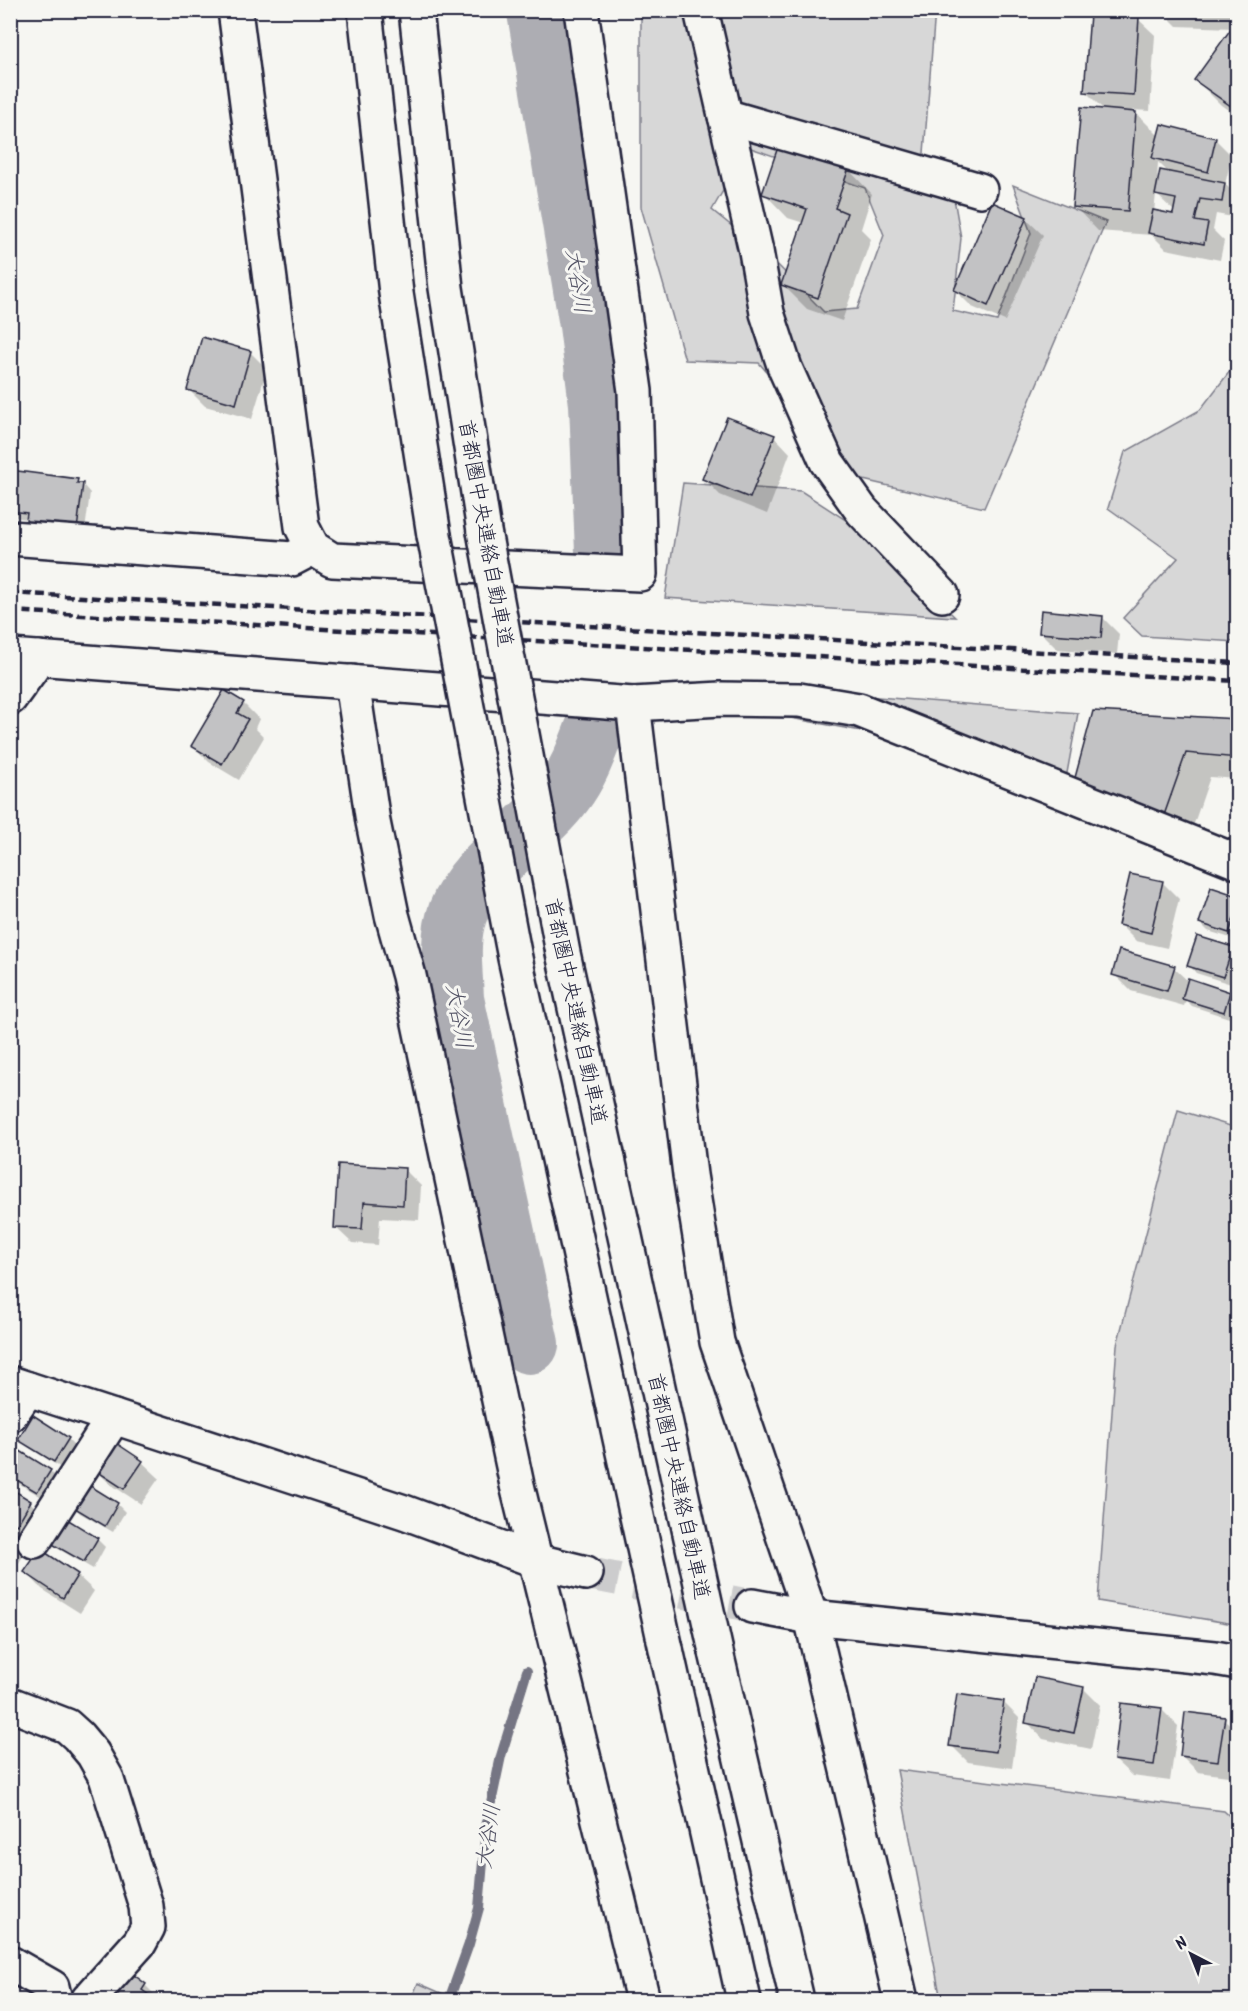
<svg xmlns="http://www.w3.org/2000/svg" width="1248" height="2011" viewBox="0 0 1248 2011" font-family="Kalam,'Klee One',sans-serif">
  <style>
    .green { fill: #d7d7d7; stroke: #7c7c89; stroke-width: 1.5; fill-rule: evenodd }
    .shadow { fill: #0003; fill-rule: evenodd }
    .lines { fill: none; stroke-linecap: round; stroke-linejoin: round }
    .stream { stroke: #757583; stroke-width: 10 }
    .river { stroke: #adadb3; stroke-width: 60 }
    .building { fill: #c2c2c4; stroke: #22223b; stroke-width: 1.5 }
    .minor-tunnel { stroke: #cccccd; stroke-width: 33; stroke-dasharray: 33 16; stroke-linecap: butt }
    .minor-casing { stroke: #22223b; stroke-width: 38 }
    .highway-casing { stroke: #22223b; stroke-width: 38 }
    .minor { stroke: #f6f6f2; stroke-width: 33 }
    .highway { stroke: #f6f6f2; stroke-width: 33 }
    .rail { stroke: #22223b; stroke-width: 4.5; stroke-dasharray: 9 4.5; stroke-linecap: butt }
    .highway-bridge-casing { stroke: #22223b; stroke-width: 38; stroke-linecap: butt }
    .highway-bridge { stroke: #f6f6f2; stroke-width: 33 }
    .labels { text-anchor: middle; stroke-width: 6; stroke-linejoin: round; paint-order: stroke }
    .street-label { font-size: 21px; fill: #22223b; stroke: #f6f6f2 }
    .water-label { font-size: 22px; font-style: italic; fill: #535365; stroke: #f6f6f2 }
  </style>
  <rect width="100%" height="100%" fill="#f6f6f2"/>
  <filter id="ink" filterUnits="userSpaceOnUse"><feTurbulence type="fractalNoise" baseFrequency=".0167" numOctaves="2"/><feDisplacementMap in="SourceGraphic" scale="12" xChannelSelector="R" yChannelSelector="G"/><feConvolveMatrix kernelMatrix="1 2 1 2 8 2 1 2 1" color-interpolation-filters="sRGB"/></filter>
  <g filter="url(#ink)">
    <g class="green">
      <path d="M935 10 922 179 952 187 961 238 953 311 997 321 1031 233 1013 185 1106 222 984 508 859 479 759 363 685 360 641 207V11ZM748 147 865 188 884 235 857 309 824 312 769 256 712 210Z"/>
      <polygon points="1237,362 1237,642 1142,636 1123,618 1178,558 1108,508 1125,452 1200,410"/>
      <polygon points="683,483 801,491 872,537 955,617 665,598"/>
      <polygon points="688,682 1078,713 1065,784 861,731 688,699"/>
      <polygon points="1178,1110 1237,1128 1238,1359 1230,1383 1234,1624 1098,1601 1117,1345"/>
      <polygon points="897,1770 1224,1811 1237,1823 1237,2000 941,2000"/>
      <polygon points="418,1983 457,2000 411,2000"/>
    </g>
    <g class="shadow">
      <polygon points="733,10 779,10 779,12 741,18"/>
      <path d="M1041 10H1107V17L1138 19 1155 35 1150 111 1133 110 1159 136 1215 139 1232 156 1225 184 1238 197V218L1216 214 1213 230 1224 241 1220 260 1166 249 1152 235 1098 231 1074 206 1104 110 1086 92 1091 18 1046 16ZM1158 162 1169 173 1159 182H1157ZM1156 194 1175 212V216L1154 212Z"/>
      <polygon points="1161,10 1236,10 1238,117 1221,105 1196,80 1233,28 1177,26"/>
      <polygon points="848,169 872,194 861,229 871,239 842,321 807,309 783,285 804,223 788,218 764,193"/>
      <polygon points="993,204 1026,219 1043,235 1005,321 972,307 955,290"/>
      <polygon points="250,352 267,369 252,419 205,406 189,390"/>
      <polygon points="774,436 790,453 767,514 720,495 704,479"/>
      <polygon points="10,472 77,481 83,485 90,493 83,545 27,519 13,517 10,515"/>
      <polygon points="1103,618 1119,634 1117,654 1057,649 1040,632"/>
      <polygon points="243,703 259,719 255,728 264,737 239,780 209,762 193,746"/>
      <polygon points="1238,722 1238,779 1210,777 1188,841 1075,785"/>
      <polygon points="1162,882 1179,899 1167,948 1136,941 1120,925"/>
      <polygon points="1238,897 1237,940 1208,931 1200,923"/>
      <polygon points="1232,949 1238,954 1238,964 1231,984 1196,973 1189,965"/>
      <polygon points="1174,968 1189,982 1229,993 1237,1001 1232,1019 1192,1006 1186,1000 1184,1006 1131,991 1114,974"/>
      <polygon points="339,1166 404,1169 421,1186 419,1220 380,1218 378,1245 352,1243 335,1227"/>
      <polygon points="20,1439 68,1439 76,1447 63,1469 28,1447"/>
      <polygon points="10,1452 50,1471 58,1479 45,1499 10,1478"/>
      <polygon points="142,1462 159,1478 141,1504 110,1484 94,1468"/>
      <polygon points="10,1490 30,1502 46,1519 33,1540 10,1526"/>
      <polygon points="117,1504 125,1512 113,1532 80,1513 72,1505"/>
      <polygon points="10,1533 27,1550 13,1572 10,1571"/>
      <polygon points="97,1539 105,1547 93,1569 57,1548 49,1540"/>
      <polygon points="26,1572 77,1575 94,1591 80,1613 42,1589"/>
      <polygon points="1036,1678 1084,1689 1100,1705 1091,1749 1043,1739 1027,1722"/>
      <polygon points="1003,1702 1019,1718 1012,1768 968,1762 951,1745"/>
      <polygon points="1161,1709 1178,1726 1170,1781 1132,1776 1115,1760"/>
      <polygon points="1224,1719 1238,1732 1238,1757 1235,1777 1198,1772 1181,1755"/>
      <polygon points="145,1985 160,2000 111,2000 105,1994"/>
    </g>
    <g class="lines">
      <polyline class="stream" points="449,2000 469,1944 479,1908 486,1827 501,1756 527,1671"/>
      <g class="river">
        <polyline points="537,12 589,325 599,404 605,552"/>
        <path d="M529 1344 454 999C453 971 448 939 458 912 476 865 534 833 564 792 578 774 586 752 594 731"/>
      </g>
    </g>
    <g class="building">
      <polygon points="1161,10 1220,10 1220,12"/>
      <polygon points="1090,14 1139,17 1134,95 1084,92"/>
      <polygon points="1238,19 1238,111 1194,80"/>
      <polygon points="1081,107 1136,112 1128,211 1072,207"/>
      <polygon points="1161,124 1216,138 1208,172 1152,158"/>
      <polygon points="779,144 849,168 835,208 847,213 818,298 781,285 807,209 762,194"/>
      <polygon points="1160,170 1225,183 1222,202 1200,199 1195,221 1208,223 1204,244 1148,233 1153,210 1173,214 1176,199 1155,195"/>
      <polygon points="992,202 1027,217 988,306 954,290"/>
      <polygon points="202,337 251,351 236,404 187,390"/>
      <polygon points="727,417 775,435 750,498 702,479"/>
      <polygon points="10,470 78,479 77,483 83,483 76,537 24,535 27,513 10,511"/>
      <polygon points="1041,610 1103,616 1101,638 1039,633"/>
      <polygon points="224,690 244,702 237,713 248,719 222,764 191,746"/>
      <polygon points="1093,711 1238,719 1238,758 1186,753 1163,818 1073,785"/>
      <polygon points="1130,874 1163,881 1151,933 1118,925"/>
      <polygon points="1211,887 1238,896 1238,907 1229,933 1199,923"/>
      <polygon points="1197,936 1233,947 1223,977 1187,966"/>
      <polygon points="1119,950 1175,966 1167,991 1112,975"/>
      <polygon points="1188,978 1230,992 1224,1012 1182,999"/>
      <polygon points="338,1164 405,1168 403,1205 364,1202 362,1229 334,1228"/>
      <polygon points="33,1415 69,1438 54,1462 18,1440"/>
      <polygon points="110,1439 143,1461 124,1489 92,1468"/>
      <polygon points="12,1446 51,1470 37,1492 10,1476 10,1449"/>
      <polygon points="84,1482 118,1503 105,1526 70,1505"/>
      <polygon points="10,1488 31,1501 17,1525 10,1521"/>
      <polygon points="62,1516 98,1538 84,1562 47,1541"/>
      <polygon points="40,1549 78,1574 63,1598 24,1572"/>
      <polygon points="1035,1677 1084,1687 1074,1733 1025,1723"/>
      <polygon points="957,1694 1004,1701 996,1752 949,1746"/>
      <polygon points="1121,1703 1162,1708 1154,1765 1114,1760"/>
      <polygon points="1185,1712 1225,1717 1218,1761 1180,1756"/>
      <polygon points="123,1967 146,1984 142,1990 156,2000 111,2000 103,1994"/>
    </g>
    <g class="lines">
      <polyline class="minor-tunnel" points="586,1573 752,1606"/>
      <defs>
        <g id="minor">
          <polyline points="235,10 302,527 313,548 332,560 640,574 635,391 581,10"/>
          <polyline points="701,10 756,251 767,313 785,368 827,462 862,511 942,595"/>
          <polyline points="725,116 980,190"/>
          <polyline points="10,538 292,559 313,548"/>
          <polyline points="10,656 633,704 690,1175 717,1342 811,1617 901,2000"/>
          <polyline points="352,682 373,822 392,915 409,976 517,1485 643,2000"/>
          <polyline points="10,698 39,658"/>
          <polyline points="633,704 721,699 799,700 859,710 1238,862"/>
          <polyline points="10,1383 404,1512 537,1561 586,1573"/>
          <polyline points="10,1415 28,1389"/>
          <polyline points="34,1541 114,1417"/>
          <polyline points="752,1606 811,1617 1215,1658 1238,1662"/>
          <polyline points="10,1704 67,1726 78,1736 93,1754 106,1777 146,1906 148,1927 140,1942 88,2000"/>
          <polyline points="10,1963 52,1987 55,2000"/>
        </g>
        <g id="highway">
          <polyline points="365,10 396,293 434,535"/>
          <polyline points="416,10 446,288 484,531"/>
          <polyline points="666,1649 744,2000"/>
          <polyline points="716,1652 797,2000"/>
        </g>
      </defs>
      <use href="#minor" class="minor-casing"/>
      <use href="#highway" class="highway-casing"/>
      <use href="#minor" class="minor"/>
      <use href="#highway" class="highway"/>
      <g class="rail">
        <polyline points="10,593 1238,663"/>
        <polyline points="10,611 1238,681"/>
      </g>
      <defs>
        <g id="highway-bridge">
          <polyline points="484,531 563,953 716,1652"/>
          <polyline points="434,535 515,958 666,1649"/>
        </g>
      </defs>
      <use href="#highway-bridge" class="highway-bridge-casing"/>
      <use href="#highway-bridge" class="highway-bridge"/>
    </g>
  </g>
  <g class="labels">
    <g class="street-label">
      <text transform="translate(486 533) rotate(80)" y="7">首都圏中央連絡自動車道</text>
      <text transform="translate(576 1011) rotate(78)" y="7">首都圏中央連絡自動車道</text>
      <text transform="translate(679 1486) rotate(78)" y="7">首都圏中央連絡自動車道</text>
    </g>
    <g class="water-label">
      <text transform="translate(579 281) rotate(81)" y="8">大谷川</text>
      <text transform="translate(460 1016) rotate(80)" y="8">大谷川</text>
      <text transform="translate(487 1836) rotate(-82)" y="8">大谷川</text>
    </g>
  </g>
  <rect width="1248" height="2011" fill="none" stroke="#f6f6f2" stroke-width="36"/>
  <rect x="18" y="18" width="1212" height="1975" fill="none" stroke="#22223b" stroke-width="2" filter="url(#ink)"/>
  <g transform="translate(1191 1954) rotate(318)" stroke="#f6f6f2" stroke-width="4.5" paint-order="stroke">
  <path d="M0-4.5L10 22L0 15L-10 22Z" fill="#22223b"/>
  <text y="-9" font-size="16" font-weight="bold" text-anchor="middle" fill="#22223b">N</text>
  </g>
</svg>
